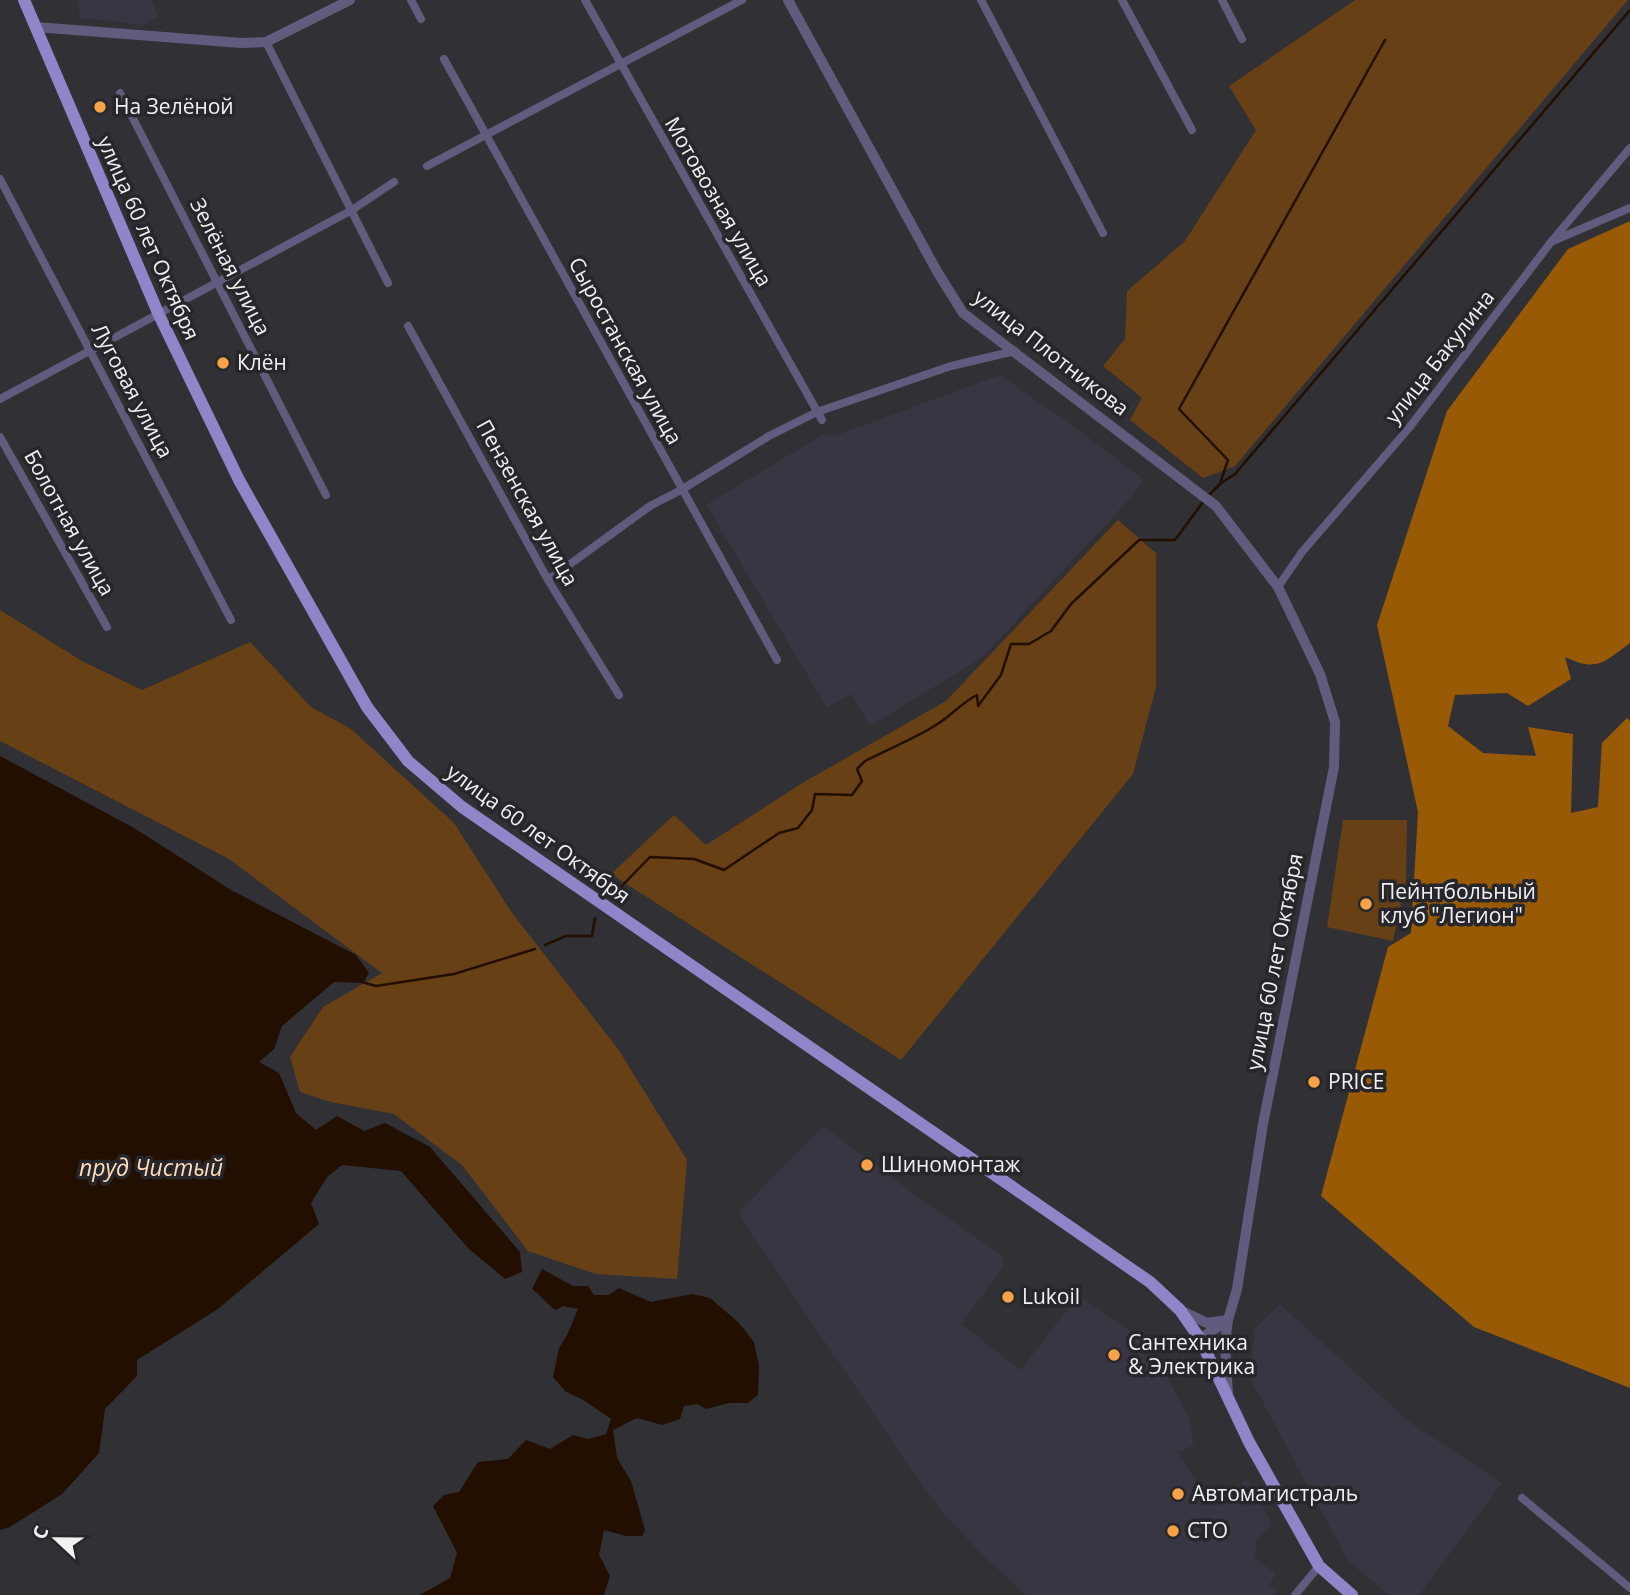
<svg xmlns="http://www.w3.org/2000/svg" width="1630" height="1595" viewBox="0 0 1630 1595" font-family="'Open Sans',sans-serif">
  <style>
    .built { fill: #383642 }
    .green { fill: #684015 }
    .forest { fill: #995a05 }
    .water { fill: #230f00 }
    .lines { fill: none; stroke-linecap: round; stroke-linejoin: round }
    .stream { stroke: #230f00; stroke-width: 2.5 }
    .minor { stroke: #615c7d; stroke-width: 8 }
    .tertiary { stroke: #615c7d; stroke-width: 10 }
    .primary { stroke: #9185c9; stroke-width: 12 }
    .poi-dot { fill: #f7a248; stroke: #27262b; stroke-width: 2.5 }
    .labels { text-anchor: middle; stroke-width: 7; stroke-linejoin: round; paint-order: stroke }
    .poi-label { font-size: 21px; fill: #f1f1f4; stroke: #27262b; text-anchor: start }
    .street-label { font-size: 21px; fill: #f1f1f4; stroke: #27262b }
    .water-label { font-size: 23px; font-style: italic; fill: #ffdbba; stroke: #27262b }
  </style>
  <rect width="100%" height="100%" fill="#303035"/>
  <g class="built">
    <polygon points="78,0 150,0 154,5 158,17 142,25 80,18"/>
    <polygon points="1000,375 1080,431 1144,480 1131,497 983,657 870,726 851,694 827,708 706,505 822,435 837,435"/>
    <polygon points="823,1126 919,1198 1000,1254 1004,1260 1004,1266 961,1324 1021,1370 1078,1295 1146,1342 1140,1352 1160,1363 1190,1420 1194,1445 1178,1452 1210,1503 1248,1479 1272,1525 1257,1539 1255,1558 1276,1574 1269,1585 1277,1591 1274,1595 1026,1595 982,1555 939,1508 907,1463 747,1227 739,1212"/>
    <polygon points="1280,1304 1412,1424 1502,1483 1419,1595 1389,1595 1348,1561 1251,1380 1254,1329"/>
  </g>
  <g class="green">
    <polygon points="1355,0 1628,0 1235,466 1203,478 1130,420 1142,398 1103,366 1125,339 1127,291 1185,241 1256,130 1229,86"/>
    <polygon points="1118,520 1156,553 1156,687 1133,774 901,1060 611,874 674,815 706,845 804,782 946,701"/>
    <polygon points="0,610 82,661 142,690 250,642 311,707 351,729 454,823 512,913 618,1049 687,1160 677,1279 596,1274 528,1251 462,1165 394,1114 331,1102 300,1092 290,1057 323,1007 382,973 229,859 0,741"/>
    <polygon points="1343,820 1407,820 1406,880 1393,941 1327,927"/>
  </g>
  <path class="forest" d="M1630 221V643C1603 663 1597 672 1565 657L1571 679 1528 706 1507 693 1455 695 1448 726 1483 753 1536 756 1528 727 1573 734 1571 813 1598 807 1602 743 1627 718 1630 721V1388L1474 1327 1321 1196 1388 947 1411 933 1418 812 1377 625 1447 411 1568 249Z"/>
  <g class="water">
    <polygon points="0,756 134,828 231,890 356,955 369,973 363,983 334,982 282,1026 274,1049 259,1062 279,1073 296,1113 316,1130 337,1116 364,1131 385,1123 430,1147 520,1252 522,1272 505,1279 468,1248 401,1171 342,1165 327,1177 311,1203 319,1224 218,1309 137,1360 137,1376 105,1409 99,1453 62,1494 10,1527 0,1530"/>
    <path d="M542 1269 573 1286H588L594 1295H608L619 1288 651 1302 692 1294 710 1298 738 1322 754 1342 759 1366 758 1395 748 1403H729L706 1409 697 1404 684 1406 680 1419 662 1425 637 1418 613 1430 617 1458 631 1481 645 1530 642 1536H626L604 1530 599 1555 610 1576 604 1595H420L450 1578 457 1553 433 1506 444 1495 459 1492 478 1462 508 1459 526 1440 550 1449 573 1435 588 1439 606 1434 611 1419 585 1401 565 1391 553 1377 559 1348 568 1333 578 1309 563 1306 556 1310C546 1304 541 1295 532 1289Z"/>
  </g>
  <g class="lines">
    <g class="stream">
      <polyline points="1220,484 1228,460 1179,409 1385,40"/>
      <polyline points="1207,497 1220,484 1235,474 1630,10"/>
      <path d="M612 896 650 857 694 859 724 870 779 833 798 828 812 810 815 794 852 795 862 781 857 769 865 761C888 749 914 739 936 725 951 716 961 703 977 695L978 706 1001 675 1011 644H1029L1051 631 1071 604 1139 540H1175L1203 502"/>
      <polyline points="545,945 566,936 592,936 595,918"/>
      <polyline points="362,982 376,986 454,974 535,949"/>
    </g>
    <g class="minor">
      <polyline points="411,0 421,19"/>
      <polyline points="585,0 822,420"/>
      <polyline points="981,0 1103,233"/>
      <polyline points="1122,0 1192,130"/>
      <polyline points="1222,0 1242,39"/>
      <polyline points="266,42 388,283"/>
      <polyline points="444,59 777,660"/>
      <polyline points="120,93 326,495"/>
      <polyline points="427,166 742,0"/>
      <polyline points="0,179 231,620"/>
      <polyline points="1553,241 1630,208"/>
      <polyline points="408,326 548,580 619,695"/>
      <polyline points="0,399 352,210 394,182"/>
      <polyline points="0,437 107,627"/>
      <polyline points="548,580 650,506 681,490 769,436 817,412 951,366 1015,351"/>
      <polyline points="1278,587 1302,552 1409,428 1551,242 1630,148"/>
      <polyline points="1522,1498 1630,1588"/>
      <polyline points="1295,1595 1319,1566"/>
    </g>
    <g class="tertiary">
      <polyline points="788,0 938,273 963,313 1216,506 1278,587 1320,674 1335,722 1334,767 1263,1124 1237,1289 1228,1320 1200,1339"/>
      <polyline points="36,27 241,43 266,42 350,0"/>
      <polyline points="1180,1310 1207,1323 1228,1320 1225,1343 1228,1395"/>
    </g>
    <polyline class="primary" points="24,0 159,315 239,480 367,707 408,761 462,807 1150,1282 1180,1310 1200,1339 1249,1442 1319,1566 1352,1595"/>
  </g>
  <g class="poi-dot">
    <circle cx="100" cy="107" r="7"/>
    <circle cx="223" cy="363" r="7"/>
    <circle cx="1366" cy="904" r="7"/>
    <circle cx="1314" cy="1082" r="7"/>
    <circle cx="867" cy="1165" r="7"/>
    <circle cx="1008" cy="1297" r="7"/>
    <circle cx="1114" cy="1355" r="7"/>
    <circle cx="1178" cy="1494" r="7"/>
    <circle cx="1173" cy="1531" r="7"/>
  </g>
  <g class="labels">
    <g class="poi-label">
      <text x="114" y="114">На Зелёной</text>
      <text x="237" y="370">Клён</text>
      <text x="1380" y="899">Пейнтбольный<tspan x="1380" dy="24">клуб "Легион"</tspan></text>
      <text x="1328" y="1089">PRICE</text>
      <text x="881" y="1172">Шиномонтаж</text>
      <text x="1022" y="1304">Lukoil</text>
      <text x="1128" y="1350">Сантехника<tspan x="1128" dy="24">&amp; Электрика</tspan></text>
      <text x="1192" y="1501">Автомагистраль</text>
      <text x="1187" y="1538">СТО</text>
    </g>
    <g class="street-label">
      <text transform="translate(718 202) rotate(60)" y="7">Мотовозная улица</text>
      <text transform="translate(148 238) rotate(66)" y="7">улица 60 лет Октября</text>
      <text transform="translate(230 267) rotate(63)" y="7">Зелёная улица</text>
      <text transform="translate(625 351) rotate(61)" y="7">Сыростанская улица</text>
      <text transform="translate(1051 353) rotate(38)" y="7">улица Плотникова</text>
      <text transform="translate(1440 357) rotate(-52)" y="7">улица Бакулина</text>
      <text transform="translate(132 391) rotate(62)" y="7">Луговая улица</text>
      <text transform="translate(527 503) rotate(61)" y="7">Пензенская улица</text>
      <text transform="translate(69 523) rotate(61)" y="7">Болотная улица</text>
      <text transform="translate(538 834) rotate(36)" y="7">улица 60 лет Октября</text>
      <text transform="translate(1275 962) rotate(-79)" y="7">улица 60 лет Октября</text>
    </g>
    <g class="water-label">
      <text x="151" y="1176">пруд Чистый</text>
    </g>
  </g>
  <g transform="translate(56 1539) rotate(292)" stroke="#27262b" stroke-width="5" paint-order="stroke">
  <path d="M0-5L12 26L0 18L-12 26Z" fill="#f1f1f4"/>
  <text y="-10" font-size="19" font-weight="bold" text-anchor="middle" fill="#f1f1f4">С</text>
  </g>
</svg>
